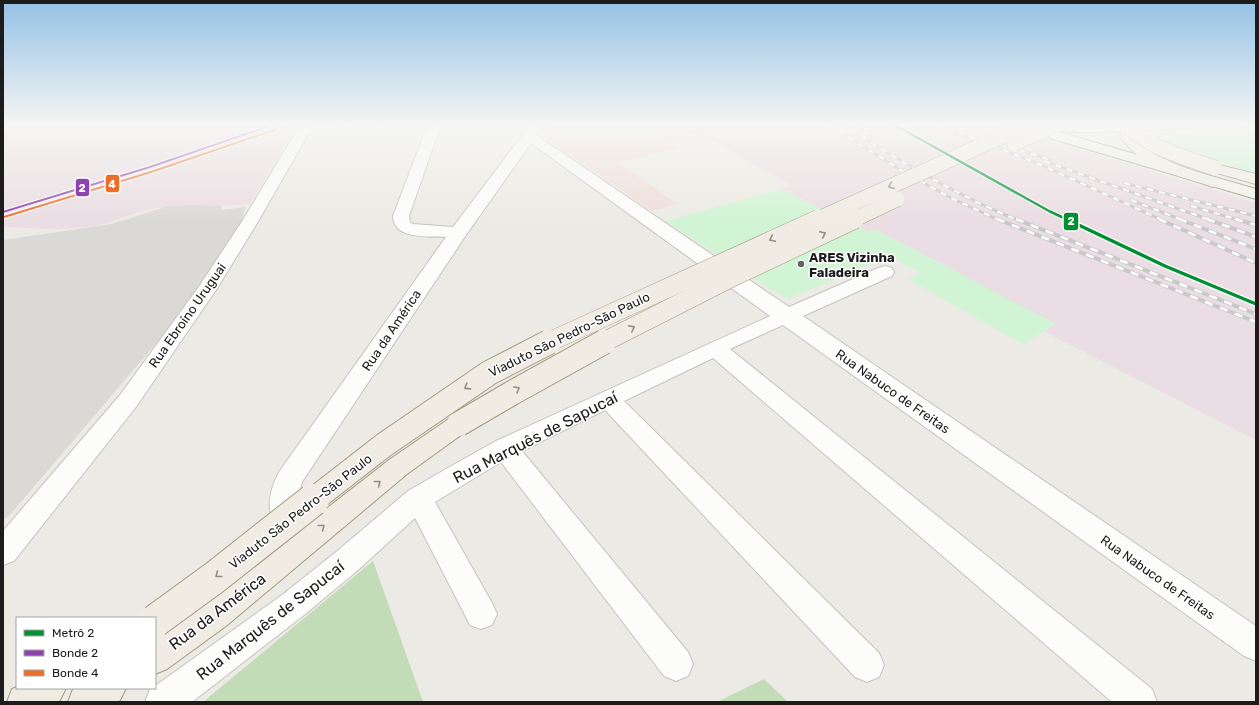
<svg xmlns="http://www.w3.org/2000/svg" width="1259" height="705" viewBox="0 0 1259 705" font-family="Rubik,sans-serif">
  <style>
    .residential { fill: #dbd9d6 }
    .commercial { fill: #efddd8 }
    .industrial { fill: #eadde3 }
    .forest { fill: #c2dcb7 }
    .park { fill: #d1f4d4 }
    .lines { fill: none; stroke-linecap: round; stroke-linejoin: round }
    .minor-casing { stroke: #c4c3c0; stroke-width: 2 }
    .secondary-casing { stroke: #92957c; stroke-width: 2 }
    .primary-casing { stroke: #a29a81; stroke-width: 2 }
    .minor { fill: #fcfcfb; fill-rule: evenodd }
    .secondary { fill: #f2f2e9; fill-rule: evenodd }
    .primary { fill: #f0ece3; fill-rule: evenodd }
    .rail-far1-casing { stroke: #c9c9c8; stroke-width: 3 }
    .rail-casing { stroke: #c9c9c8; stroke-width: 4 }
    .rail-far1 { stroke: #fff; stroke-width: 2; stroke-dasharray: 6; stroke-linecap: butt }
    .rail { stroke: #fff; stroke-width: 2.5; stroke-dasharray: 8; stroke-linecap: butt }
    .primary-bridge-far3-casing { stroke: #a29a81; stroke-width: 16; stroke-linecap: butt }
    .primary-bridge-far2-casing { stroke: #a29a81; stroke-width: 20; stroke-linecap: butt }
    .primary-bridge-far1-casing { stroke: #a29a81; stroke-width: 26; stroke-linecap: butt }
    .primary-bridge-casing { stroke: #a29a81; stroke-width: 34; stroke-linecap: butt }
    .primary-bridge-far3 { stroke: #f0ece3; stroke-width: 15 }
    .primary-bridge-far2 { stroke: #f0ece3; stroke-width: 19 }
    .primary-bridge-far1 { stroke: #f0ece3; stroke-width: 24 }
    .primary-bridge { stroke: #f0ece3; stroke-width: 32 }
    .tram-1-casing { stroke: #fff; stroke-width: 4 }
    .tram-2-casing { stroke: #fff; stroke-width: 4 }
    .tram-1 { stroke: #8e44ad; stroke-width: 2 }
    .tram-2 { stroke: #ec6f29; stroke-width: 2 }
    .metro-1-far1-casing { stroke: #fff; stroke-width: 4.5 }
    .metro-1-casing { stroke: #fff; stroke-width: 6 }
    .metro-1-far1 { stroke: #028f34; stroke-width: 2.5 }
    .metro-1 { stroke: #028f34; stroke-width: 3.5 }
    .oneway { stroke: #918e89 }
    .poi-dot { fill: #656462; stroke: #fff; stroke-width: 1.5 }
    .labels { text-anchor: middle; stroke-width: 3; stroke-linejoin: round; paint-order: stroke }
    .poi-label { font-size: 13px; font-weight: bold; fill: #1c1c1c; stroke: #fff; text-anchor: start }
    .street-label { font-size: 13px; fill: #1c1c1c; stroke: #fff }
    .near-street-label { font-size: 16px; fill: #1c1c1c; stroke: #fff }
    .line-badge { stroke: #fff; stroke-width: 1.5 }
    .badge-label { font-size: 11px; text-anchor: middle; font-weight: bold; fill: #fff }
  </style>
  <rect width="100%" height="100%" fill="#eceae4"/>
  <polygon class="residential" points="184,193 220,201 222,210 245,207 242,220 205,286 8,517 3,519 3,240 112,224 162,208"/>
  <polygon class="commercial" points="549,124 688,124 700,132 666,140 678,148 618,163 678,204 652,211 544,137 543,133"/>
  <g class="industrial">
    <polygon points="3,124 297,124 250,204 211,206 197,205 168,206 142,211 97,226 56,229 3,227"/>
    <polygon points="683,124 999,124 1256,203 1256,440 1043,331 1056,324 781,189 792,186"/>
  </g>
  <g class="forest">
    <polygon points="373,561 423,702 203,702"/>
    <polygon points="764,679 788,702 717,702"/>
  </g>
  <g class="park">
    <path d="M1256 126V174C1221 165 1187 156 1155 137L1163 133Z"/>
    <polygon points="781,189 868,232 875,229 1056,324 1023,344 908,279 921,273 890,256 788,299 762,284 666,221"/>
  </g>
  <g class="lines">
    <defs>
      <g id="minor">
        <path d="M313 124H392L391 127 386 128C361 128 330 123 307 136L259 220 216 290 136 407 14 561 3 565V531L120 395 198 288 243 220 297 130Z"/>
        <path d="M428 124H441L409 216 410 222 413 224 453 227 531 124H543L536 135 789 307 878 268 885 266 892 268 894 272 892 276 803 316 1256 626V661L1244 656 783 325 730 349 1152 689 1157 702H1112L713 358 624 401 879 653 884 665 879 677 867 682 855 677 605 410 522 451 688 652 693 664 688 676 676 681 664 676 501 462 435 502 492 603 497 614 492 625 481 629 470 625 415 518 358 570 304 615 192 702H145L150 689 155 688V686L282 595 336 552 408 491 446 469 496 441 770 316 531 143 466 235 302 482C296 502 296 512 305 532L300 541 290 544 280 541C267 515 266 497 279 472L446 237C429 236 393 240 393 216Z"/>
      </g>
      <polygon id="secondary" points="1055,131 1256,189 1256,199 1050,138 1048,135 1050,132"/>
      <g id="primary">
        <path d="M1033 124H1194L1193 127 1188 128 1145 130 1134 134V136C1149 158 1193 170 1217 179L1220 182 1217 185 1212 187 1207 185C1176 175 1138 165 1120 136L1122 131C1094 132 1062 134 1034 127Z"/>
        <polygon points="1215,164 1256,174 1256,184 1210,171 1208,168 1210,165"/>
        <polygon points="459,415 468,418 471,424 468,430 407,474 226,626 167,669 155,674 155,637 204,604 389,460 450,418"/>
        <polygon points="17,687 17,688 66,688 60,700 58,702 7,702 12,689"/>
        <polygon points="76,688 126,688 120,700 118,702 68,702 73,689"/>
      </g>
    </defs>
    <use href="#minor" class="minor-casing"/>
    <use href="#secondary" class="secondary-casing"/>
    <use href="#primary" class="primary-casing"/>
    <use href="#minor" class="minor"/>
    <use href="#secondary" class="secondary"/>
    <use href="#primary" class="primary"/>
    <defs>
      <g id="rail-far1">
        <polyline points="828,124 902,171 953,199 999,220"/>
        <path d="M840 124C899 159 954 195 1018 220"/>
        <polyline points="854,124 870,137"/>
        <polyline points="936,124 1037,163 1162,220"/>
        <polyline points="1008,146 1050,160"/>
        <polyline points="1044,161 1210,220"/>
        <polyline points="1124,183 1256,216"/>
        <polyline points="1131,200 1182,220"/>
        <polyline points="1191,206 1239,220"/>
      </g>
      <g id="rail">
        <polyline points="997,219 1256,322"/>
        <polyline points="1016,219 1256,314"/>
        <polyline points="1159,219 1256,263"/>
        <polyline points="1179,219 1256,249"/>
        <polyline points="1207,219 1256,237"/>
        <polyline points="1235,219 1256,225"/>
      </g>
    </defs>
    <use href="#rail-far1" class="rail-far1-casing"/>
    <use href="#rail" class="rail-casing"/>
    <use href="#rail-far1" class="rail-far1"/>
    <use href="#rail" class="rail"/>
    <defs>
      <g id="primary-bridge-far3">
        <path d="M1125 124C1150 148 1183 157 1215 168"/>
        <polyline points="1015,143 1056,124"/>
        <polyline points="816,220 1029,124"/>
        <polyline points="853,220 897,199"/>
      </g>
      <g id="primary-bridge-far2">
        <polyline points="547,343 819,219"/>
        <polyline points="602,343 730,278 855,219"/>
      </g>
      <g id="primary-bridge-far1">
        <polyline points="459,424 512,393 604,342"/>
        <polyline points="312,501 384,445 489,373 549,342"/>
      </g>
      <polyline id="primary-bridge" points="155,621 214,578 313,500"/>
    </defs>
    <use href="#primary-bridge-far3" class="primary-bridge-far3-casing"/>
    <use href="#primary-bridge-far2" class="primary-bridge-far2-casing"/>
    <use href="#primary-bridge-far1" class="primary-bridge-far1-casing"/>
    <use href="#primary-bridge" class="primary-bridge-casing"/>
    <use href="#primary-bridge-far3" class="primary-bridge-far3"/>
    <use href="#primary-bridge-far2" class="primary-bridge-far2"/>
    <use href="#primary-bridge-far1" class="primary-bridge-far1"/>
    <use href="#primary-bridge" class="primary-bridge"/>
    <defs>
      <polyline id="tram-1" points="3,212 150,167 275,124"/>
      <polyline id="tram-2" points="4,217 151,172 277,129"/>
    </defs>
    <use href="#tram-1" class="tram-1-casing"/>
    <use href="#tram-2" class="tram-2-casing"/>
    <use href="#tram-1" class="tram-1"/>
    <use href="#tram-2" class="tram-2"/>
    <defs>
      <polyline id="metro-1-far1" points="893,124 1049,211 1068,220"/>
      <polyline id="metro-1" points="1066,219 1165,266 1256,304"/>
    </defs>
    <use href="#metro-1-far1" class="metro-1-far1-casing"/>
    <use href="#metro-1" class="metro-1-casing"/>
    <use href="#metro-1-far1" class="metro-1-far1"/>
    <use href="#metro-1" class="metro-1"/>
  </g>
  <defs><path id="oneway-chevron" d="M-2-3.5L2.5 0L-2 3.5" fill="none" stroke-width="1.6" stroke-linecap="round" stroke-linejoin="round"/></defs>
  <g class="oneway">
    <use href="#oneway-chevron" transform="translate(891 186) rotate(156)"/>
    <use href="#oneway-chevron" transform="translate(823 234) rotate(-25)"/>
    <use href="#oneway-chevron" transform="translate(772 239) rotate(155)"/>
    <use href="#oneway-chevron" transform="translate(632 328) rotate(-27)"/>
    <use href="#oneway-chevron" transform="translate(467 387) rotate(147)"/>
    <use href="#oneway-chevron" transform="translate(517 389) rotate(-30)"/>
    <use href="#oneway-chevron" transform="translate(378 483) rotate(-38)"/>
    <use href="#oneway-chevron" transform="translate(322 527) rotate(-39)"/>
    <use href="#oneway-chevron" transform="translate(218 575) rotate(142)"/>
  </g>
  <linearGradient id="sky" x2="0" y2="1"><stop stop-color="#94c1e5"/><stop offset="0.56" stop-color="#f6f6f3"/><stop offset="1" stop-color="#f6f6f3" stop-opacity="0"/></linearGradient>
  <rect width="1259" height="223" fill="url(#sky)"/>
  <circle class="poi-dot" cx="801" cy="264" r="4"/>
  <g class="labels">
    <g class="poi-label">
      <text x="809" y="262">ARES Vizinha<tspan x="809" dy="15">Faladeira</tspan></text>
    </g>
    <g class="street-label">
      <text transform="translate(187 315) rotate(-55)" y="5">Rua Ebroíno Uruguai</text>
      <text transform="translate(391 330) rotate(-56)" y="5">Rua da América</text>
      <text transform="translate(569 334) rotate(-26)" y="5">Viaduto São Pedro-São Paulo</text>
      <text transform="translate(893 391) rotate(35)" y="5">Rua Nabuco de Freitas</text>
      <text transform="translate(300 511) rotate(-38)" y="5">Viaduto São Pedro-São Paulo</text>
      <text transform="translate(1158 577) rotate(35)" y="5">Rua Nabuco de Freitas</text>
    </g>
    <g class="near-street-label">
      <text transform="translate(535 437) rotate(-27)" y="6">Rua Marquês de Sapucaí</text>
      <text transform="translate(217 611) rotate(-37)" y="6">Rua da América</text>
      <text transform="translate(270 620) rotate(-38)" y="6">Rua Marquês de Sapucaí</text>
    </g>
  </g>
  <g class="line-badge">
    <rect x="105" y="174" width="15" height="19" rx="4" fill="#ec6f29"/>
    <rect x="75" y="178" width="15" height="19" rx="4" fill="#8e44ad"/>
    <rect x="1063" y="212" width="16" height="19" rx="4" fill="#028f34"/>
  </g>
  <g class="badge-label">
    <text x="112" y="188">4</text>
    <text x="82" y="192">2</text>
    <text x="1071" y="225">2</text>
  </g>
  <rect width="1259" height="705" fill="none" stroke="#1c1c1c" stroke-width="8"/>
  <rect x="16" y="617" width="140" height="72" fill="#ffffff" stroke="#a4a4a4"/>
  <rect x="24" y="630" width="20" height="6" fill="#028f34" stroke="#a4a4a4"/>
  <text x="52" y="637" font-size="12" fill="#1c1c1c">Metrô 2</text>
  <rect x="24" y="650" width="20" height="6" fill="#8e44ad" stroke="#a4a4a4"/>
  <text x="52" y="657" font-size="12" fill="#1c1c1c">Bonde 2</text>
  <rect x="24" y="670" width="20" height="6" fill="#ec6f29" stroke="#a4a4a4"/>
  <text x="52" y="677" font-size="12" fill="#1c1c1c">Bonde 4</text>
</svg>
